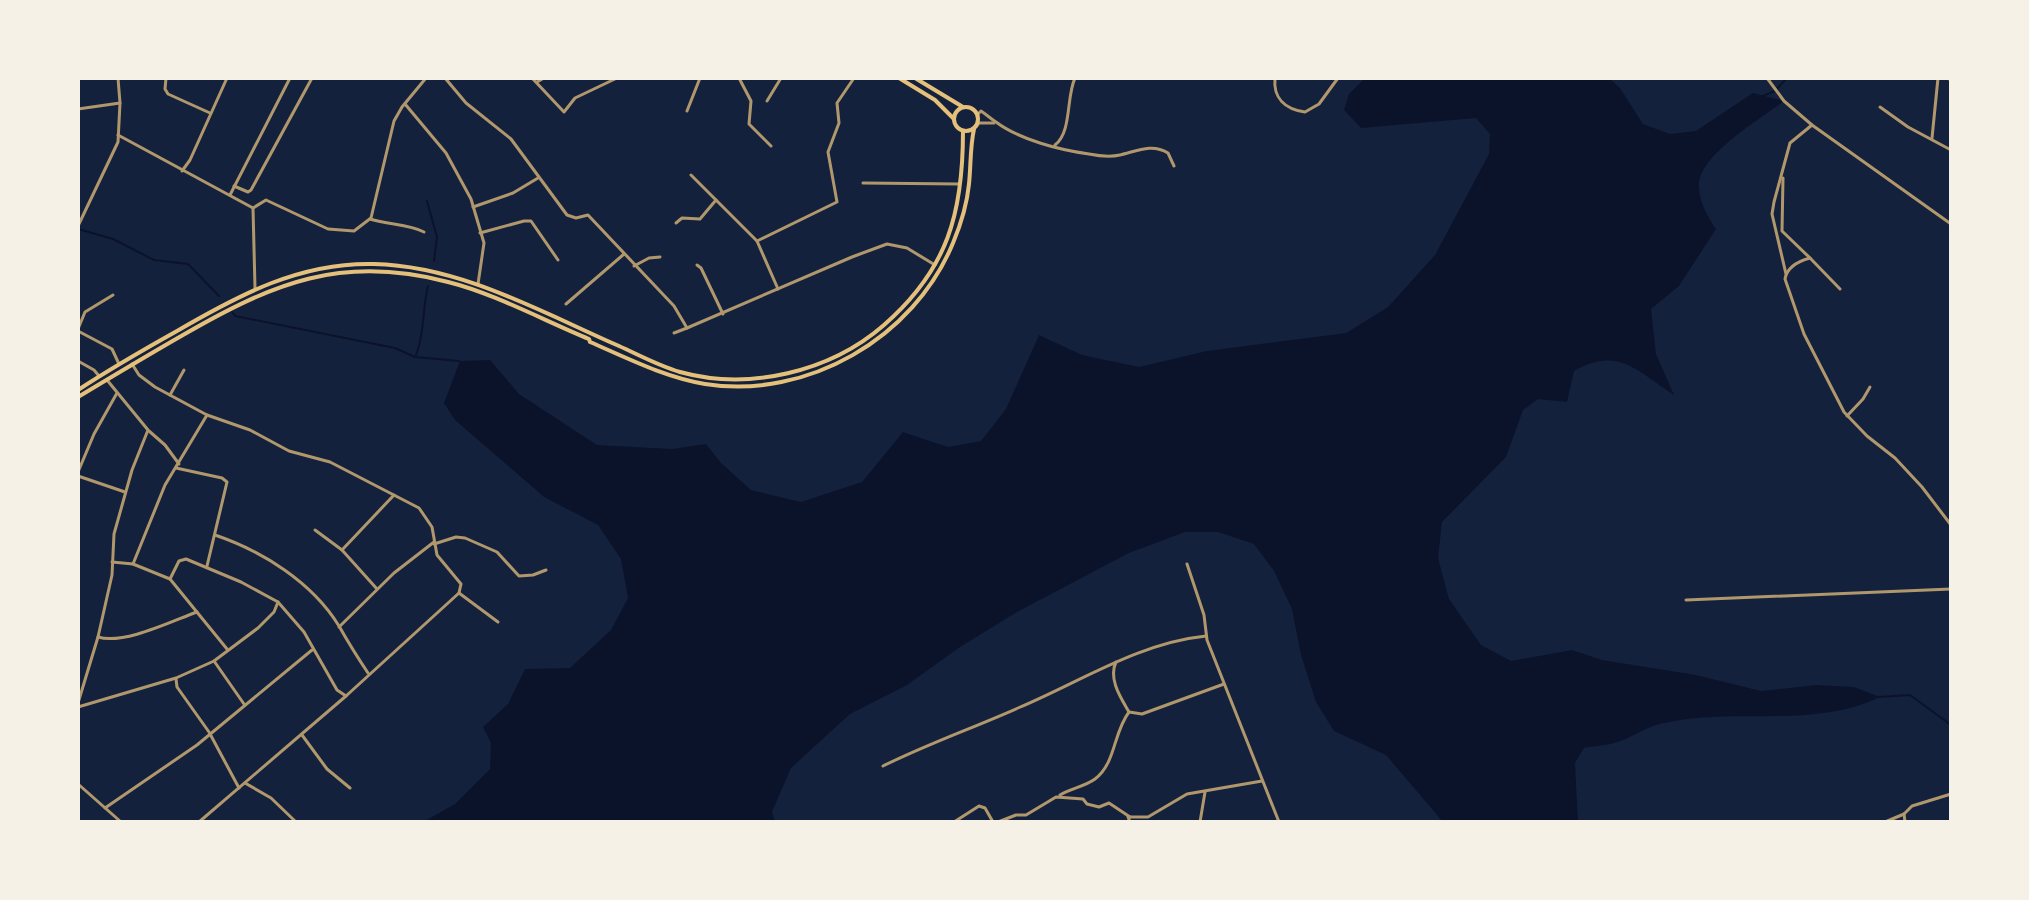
<svg xmlns="http://www.w3.org/2000/svg" width="2029" height="900" viewBox="0 0 2029 900" font-family="'IBM Plex Serif',serif">
  <style>
    .water { fill: #0b132b }
    .lines { fill: none; stroke-linecap: round; stroke-linejoin: round }
    .stream { stroke: #0b132b; stroke-width: 2 }
    .minor { stroke: #b1986c; stroke-width: 3 }
    .primary { stroke: #e5c07b; stroke-width: 4 }
  </style>
  <rect width="100%" height="100%" fill="#14213d"/>
  <path class="water" d="M1365 78H1609L1620 88 1643 124 1670 134 1696 131 1753 93 1784 101C1761 119 1696 156 1699 188 1700 204 1708 217 1716 229L1679 286 1651 309 1656 354 1674 395C1636 371 1619 346 1574 371L1567 402 1538 399 1523 410 1506 457 1442 522 1438 558 1449 599 1481 645 1511 661 1572 650 1602 660 1696 675 1761 691 1816 685 1854 687 1880 697C1812 730 1732 706 1660 724 1644 728 1630 739 1614 743 1605 746 1594 746 1584 748L1575 763 1578 822H1443L1386 755 1334 731 1316 702 1301 655 1292 609 1274 571 1254 544 1218 532H1185L1129 553 1017 612 960 647 907 685 850 714 791 768 772 812 775 822H423L455 804 490 769 491 743 483 727 508 704 525 669 570 668 611 630 628 598 621 559 598 525 544 497 455 420 444 403 460 361 490 360 519 394 597 445 672 449 706 444 721 463 751 490 801 502 862 482 903 432 948 447 981 441 1006 409 1039 335 1082 355 1139 367 1207 351 1346 333 1388 307 1435 255 1489 154 1490 134 1476 118 1361 128 1344 110 1349 94Z"/>
  <g class="lines">
    <g class="stream">
      <polyline points="1763,96 1775,91 1787,78"/>
      <polyline points="427,201 437,237 434,261"/>
      <polyline points="78,229 113,239 154,260 188,264 219,296"/>
      <polyline points="232,312 235,316 395,348 415,357 459,361"/>
      <path d="M416 355C425 333 422 310 428 286"/>
      <polyline points="1879,697 1910,695 1951,725"/>
    </g>
    <g class="minor">
      <polyline points="166,78 165,89 168,94 210,113"/>
      <polyline points="445,78 466,103 511,139 567,215 576,218 588,215 674,306 687,328 852,257 887,244 907,248 935,265"/>
      <polyline points="532,78 564,112 575,98 617,78"/>
      <polyline points="739,78 751,101 749,124 771,146"/>
      <path d="M1275 78C1273 98 1285 109 1305 112L1319 104 1338 78"/>
      <polyline points="1767,78 1784,101 1812,125 1951,224"/>
      <polyline points="1947,78 1951,80"/>
      <polyline points="537,82 544,78"/>
      <polyline points="767,101 781,78"/>
      <polyline points="405,104 446,153 471,199 484,243 478,284"/>
      <polyline points="1880,107 1908,127 1951,150"/>
      <polyline points="78,109 120,103"/>
      <polyline points="687,111 700,78"/>
      <path d="M978 114 981 111C987 115 991 119 996 122 1020 140 1060 150 1089 154 1099 156 1111 157 1120 155 1137 151 1152 143 1168 153L1174 166"/>
      <polyline points="976,127 979,123 994,123"/>
      <polyline points="118,135 253,208 266,200 328,229 354,231 371,218 394,121 402,107 426,78"/>
      <polyline points="1932,138 1938,78"/>
      <path d="M1055 145C1072 132 1066 97 1075 78"/>
      <polyline points="182,171 190,160 227,78"/>
      <polyline points="691,175 757,241 778,289"/>
      <polyline points="1783,178 1782,231 1810,258"/>
      <polyline points="863,183 959,184"/>
      <polyline points="234,186 248,192 251,190 312,78"/>
      <polyline points="230,195 290,78"/>
      <polyline points="473,207 513,193 538,178"/>
      <polyline points="253,208 255,288"/>
      <path d="M370 219C389 225 408 224 424 232"/>
      <polyline points="676,223 682,218 700,219 716,200"/>
      <polyline points="78,226 118,142 120,103 118,78"/>
      <polyline points="480,233 524,221 531,221 558,260"/>
      <polyline points="757,241 837,202 828,152 839,123 837,103 854,78"/>
      <polyline points="697,265 701,268 723,314"/>
      <polyline points="634,266 649,258 660,257"/>
      <polyline points="1786,274 1772,214 1774,202 1790,143 1812,125"/>
      <path d="M1840 289 1810 258C1799 261 1787 267 1785 279L1804 334 1844 412 1867 436 1895 458 1922 487 1951 525"/>
      <polyline points="566,304 624,254"/>
      <polyline points="78,329 85,312 113,295"/>
      <polyline points="78,331 112,349 119,364"/>
      <polyline points="674,333 687,328"/>
      <polyline points="78,361 94,370 99,376"/>
      <polyline points="132,364 139,375 155,387 207,415 250,430 289,451 330,462 419,508 432,527 437,555 461,584 459,593 346,696 199,822"/>
      <polyline points="170,395 184,370"/>
      <polyline points="1847,416 1863,399 1870,387"/>
      <polyline points="149,431 165,445 179,464"/>
      <polyline points="176,468 222,478 227,482 207,566"/>
      <polyline points="78,472 94,434 117,393"/>
      <polyline points="78,476 125,492"/>
      <polyline points="315,530 342,550 377,589"/>
      <path d="M215 535C262 551 312 582 339 626 348 642 358 658 368 673"/>
      <polyline points="434,544 456,537 465,538 497,552 519,576 533,575 546,570"/>
      <polyline points="342,550 394,495"/>
      <polyline points="112,562 133,564 170,579 227,649"/>
      <polyline points="133,564 165,485 207,415"/>
      <polyline points="1187,564 1204,615 1207,640 1279,822"/>
      <polyline points="170,579 179,561 186,559 241,582 278,602 304,632 337,690 346,696"/>
      <polyline points="459,593 498,622"/>
      <polyline points="1686,600 1951,589"/>
      <polyline points="339,627 394,573 434,542"/>
      <path d="M98 637C124 645 172 621 197 612"/>
      <polyline points="214,661 244,704"/>
      <path d="M1116 662C1108 679 1121 698 1129 712L1142 714 1224 684"/>
      <polyline points="176,679 177,687 209,732 239,788"/>
      <polyline points="78,707 176,678 214,661 258,628 274,612 278,602"/>
      <polyline points="302,735 327,769 350,788"/>
      <polyline points="78,748 78,703 98,637 112,575 114,534 132,470 148,430 107,380"/>
      <path d="M883 766C927 744 973 728 1018 708 1080 682 1138 643 1206 636"/>
      <polyline points="245,783 271,798 296,822"/>
      <polyline points="78,784 121,822"/>
      <path d="M1060 795C1071 788 1084 787 1095 779 1116 763 1113 733 1129 712"/>
      <polyline points="105,808 197,745 312,650"/>
      <polyline points="954,822 979,806 985,808 993,822"/>
      <polyline points="998,822 1016,815 1026,815 1056,797 1083,799 1087,804 1099,807 1109,803 1130,817"/>
      <polyline points="1130,822 1128,817 1148,817 1187,794 1262,781"/>
      <polyline points="1200,822 1205,792"/>
      <polyline points="1885,822 1904,814"/>
      <polyline points="1905,822 1904,814 1912,806 1951,794"/>
    </g>
    <g class="primary">
      <polyline points="899,78 935,100 954,119"/>
      <polyline points="915,78 963,107"/>
      <circle cx="966" cy="119" r="12"/>
      <path d="M78 390C110 369 143 350 177 331 239 295 300 262 374 264 461 266 541 312 619 346 639 355 659 366 680 372 749 391 830 372 884 325 948 269 963 213 963 131"/>
      <path d="M78 397C113 376 148 355 183 335 273 283 342 254 448 282 493 293 545 321 589 339L590 342C627 358 664 377 705 384 807 400 914 338 953 243 961 224 967 204 969 184 971 165 970 147 974 129"/>
    </g>
  </g>
  <rect width="2029" height="900" fill="none" stroke="#f6f1e7" stroke-width="160"/>
</svg>
